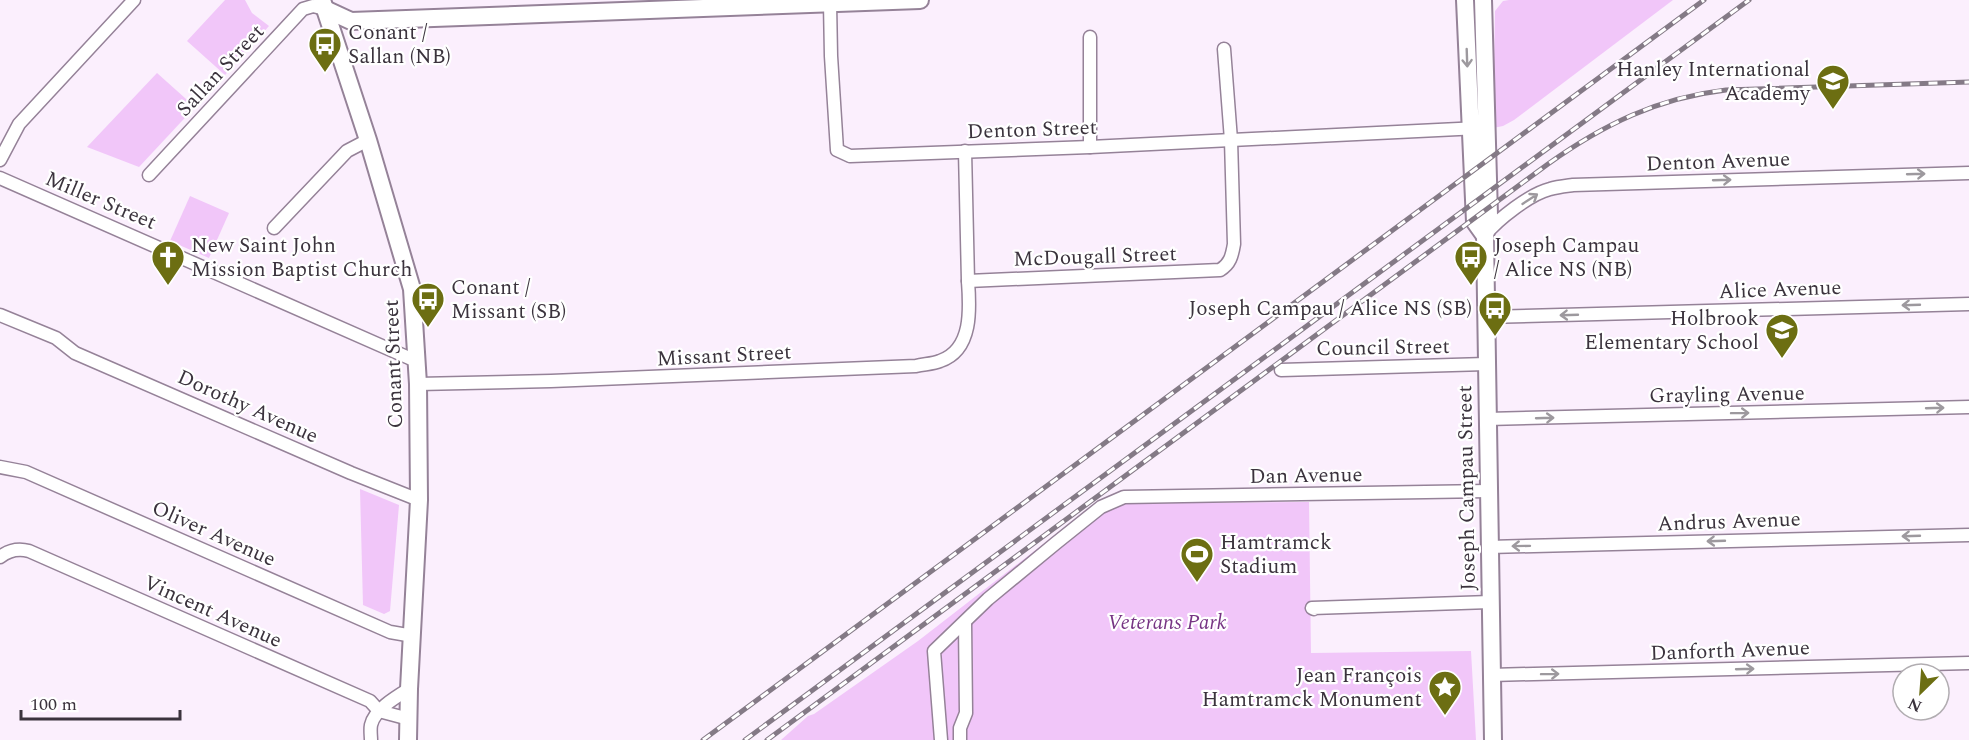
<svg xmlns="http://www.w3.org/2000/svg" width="1969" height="740" viewBox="0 0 1969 740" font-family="Spectral,serif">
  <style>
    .green { fill: #f1c6f9 }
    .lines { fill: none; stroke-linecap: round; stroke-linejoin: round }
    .street-casing { stroke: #958298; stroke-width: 15 }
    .secondary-casing { stroke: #958298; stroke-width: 20 }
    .street { stroke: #fff; stroke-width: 12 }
    .secondary { stroke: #fff; stroke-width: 16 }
    .rail-casing { stroke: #847a86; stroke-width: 5 }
    .rail { stroke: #fff; stroke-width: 3; stroke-dasharray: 9; stroke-linecap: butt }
    .oneway { stroke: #9d999e }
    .labels { text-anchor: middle; stroke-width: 4.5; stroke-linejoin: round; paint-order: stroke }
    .poi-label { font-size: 21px; fill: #3b333d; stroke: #fff; text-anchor: start }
    .street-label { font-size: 21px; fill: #3b333d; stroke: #fff }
    .park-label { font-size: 21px; font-style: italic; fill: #773584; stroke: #fff }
  </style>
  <rect width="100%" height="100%" fill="#fbeffd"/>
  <g class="green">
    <polygon points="225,0 245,0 252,13 269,26 225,75 187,41"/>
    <polygon points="1509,0 1673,0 1514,120 1503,126 1493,128 1495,11 1503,1"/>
    <polygon points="157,73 195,107 139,167 87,147"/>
    <polygon points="190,196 229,213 209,258 170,241"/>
    <polygon points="360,489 399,505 390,611 384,614 363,605"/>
    <polygon points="1309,502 1311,653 1471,651 1476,740 781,740 808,716 814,714 918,641 1095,504"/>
  </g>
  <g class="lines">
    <defs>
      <g id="street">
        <polyline points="830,3 831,56 837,150 850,156 1090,147 1479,128"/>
        <polyline points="1090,37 1090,147"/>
        <path d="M965 151 968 281 1220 270C1230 264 1232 256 1234 244L1231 140 1224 49"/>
        <polyline points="0,160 19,124 134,0"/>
        <polyline points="149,175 303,9 313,6 325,9"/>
        <polyline points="0,178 416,361"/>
        <polyline points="274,228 347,151 368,140"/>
        <path d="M1485 235C1498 219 1530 194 1550 189 1557 187 1566 186 1573 185L1969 173"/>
        <polyline points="0,315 56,338 75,353 351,473 419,500"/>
        <polyline points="1485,317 1969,304"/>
        <polyline points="1281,370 1486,364"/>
        <path d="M418 384 551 381 916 366C924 364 933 364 940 361 973 350 970 308 968 281"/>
        <polyline points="1487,419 1969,407"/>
        <polyline points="0,467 26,472 390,632 413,636"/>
        <polyline points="1489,547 1969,535"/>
        <path d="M0 557C9 550 18 548 29 551L370 701 379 711 409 719"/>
        <polyline points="1314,609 1312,608 1490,602"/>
        <polyline points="1491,675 1969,663"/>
        <path d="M371 740C371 736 370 730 371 725 374 710 396 697 409 689"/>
        <polyline points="941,740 934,651 988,599 1056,543 1101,507 1124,497 1488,491"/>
        <polyline points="960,740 960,728 966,713 965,622"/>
      </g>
      <g id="secondary">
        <polyline points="322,0 368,140 412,289 418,384 419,500 409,689 408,740"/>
        <polyline points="1465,0 1475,222 1485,236 1489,215 1483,0"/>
        <polyline points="325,9 351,21 920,0"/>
        <polyline points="1485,236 1493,740"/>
      </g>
    </defs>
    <use href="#street" class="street-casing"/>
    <use href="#secondary" class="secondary-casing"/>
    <use href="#street" class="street"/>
    <use href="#secondary" class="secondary"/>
    <defs>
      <g id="rail">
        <polyline points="703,740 1704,0"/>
        <polyline points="745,740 1749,0"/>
        <path d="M767 740 1548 164C1604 124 1658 98 1726 90L1969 82"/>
      </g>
    </defs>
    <use href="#rail" class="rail-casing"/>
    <use href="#rail" class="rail"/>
  </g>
  <defs><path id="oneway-shaft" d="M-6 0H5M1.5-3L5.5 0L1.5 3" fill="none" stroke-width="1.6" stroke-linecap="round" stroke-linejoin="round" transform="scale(1.5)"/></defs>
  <g class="oneway">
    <use href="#oneway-shaft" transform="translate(1467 58) rotate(88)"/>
    <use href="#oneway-shaft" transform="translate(1916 174) rotate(-2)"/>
    <use href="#oneway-shaft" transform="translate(1722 180) rotate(-2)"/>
    <use href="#oneway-shaft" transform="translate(1530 199) rotate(-33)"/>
    <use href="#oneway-shaft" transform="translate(1911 305) rotate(178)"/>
    <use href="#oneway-shaft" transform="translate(1569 315) rotate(178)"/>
    <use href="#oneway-shaft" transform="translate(1935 408) rotate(-2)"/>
    <use href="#oneway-shaft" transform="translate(1740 413) rotate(-1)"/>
    <use href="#oneway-shaft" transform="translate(1545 418) rotate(-2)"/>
    <use href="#oneway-shaft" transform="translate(1911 536) rotate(178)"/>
    <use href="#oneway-shaft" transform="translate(1716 541) rotate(178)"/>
    <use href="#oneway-shaft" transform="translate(1521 546) rotate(179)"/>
    <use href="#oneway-shaft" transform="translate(1745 669) rotate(-2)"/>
    <use href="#oneway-shaft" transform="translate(1550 674) rotate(-1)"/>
  </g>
  <defs>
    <symbol id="bus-pin" viewBox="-11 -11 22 30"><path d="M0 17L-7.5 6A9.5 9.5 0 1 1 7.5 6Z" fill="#6c6e12" stroke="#fff"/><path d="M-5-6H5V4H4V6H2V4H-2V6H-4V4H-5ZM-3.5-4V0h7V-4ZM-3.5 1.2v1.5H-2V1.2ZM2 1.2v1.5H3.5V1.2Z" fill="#fff"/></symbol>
    <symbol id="school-pin" viewBox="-11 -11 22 30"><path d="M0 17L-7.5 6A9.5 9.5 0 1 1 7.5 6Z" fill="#6c6e12" stroke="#fff"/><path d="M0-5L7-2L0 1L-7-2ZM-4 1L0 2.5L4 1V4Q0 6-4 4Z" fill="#fff"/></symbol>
    <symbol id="church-pin" viewBox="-11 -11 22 30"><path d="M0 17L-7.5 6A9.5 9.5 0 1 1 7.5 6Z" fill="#6c6e12" stroke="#fff"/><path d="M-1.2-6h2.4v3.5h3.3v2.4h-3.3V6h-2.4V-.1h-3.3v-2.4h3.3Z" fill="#fff"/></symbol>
    <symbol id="stadium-pin" viewBox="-11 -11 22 30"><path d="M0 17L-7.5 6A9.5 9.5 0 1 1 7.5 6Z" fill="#6c6e12" stroke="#fff"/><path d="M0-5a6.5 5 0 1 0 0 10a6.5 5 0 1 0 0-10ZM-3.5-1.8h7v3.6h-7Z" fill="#fff"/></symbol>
    <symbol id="sight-pin" viewBox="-11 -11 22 30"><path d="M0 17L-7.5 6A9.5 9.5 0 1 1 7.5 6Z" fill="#6c6e12" stroke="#fff"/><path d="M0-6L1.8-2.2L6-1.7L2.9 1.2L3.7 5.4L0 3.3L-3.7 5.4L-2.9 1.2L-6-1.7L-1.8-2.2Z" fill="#fff"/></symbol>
  </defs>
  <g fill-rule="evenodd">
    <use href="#bus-pin" x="306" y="25" width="38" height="52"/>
    <use href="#school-pin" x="1814" y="62" width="38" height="52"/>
    <use href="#church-pin" x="149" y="238" width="38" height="52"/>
    <use href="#bus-pin" x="1452" y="238" width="38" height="52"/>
    <use href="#bus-pin" x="409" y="280" width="38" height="52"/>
    <use href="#bus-pin" x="1476" y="289" width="38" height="52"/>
    <use href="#school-pin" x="1763" y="311" width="38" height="52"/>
    <use href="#stadium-pin" x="1178" y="535" width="38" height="52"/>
    <use href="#sight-pin" x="1426" y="668" width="38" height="52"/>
  </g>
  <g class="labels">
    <g class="poi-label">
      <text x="348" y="39">Conant /<tspan x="348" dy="24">Sallan (NB)</tspan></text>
      <text x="1810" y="76" text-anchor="end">Hanley International<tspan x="1810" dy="24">Academy</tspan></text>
      <text x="191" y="252">New Saint John<tspan x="191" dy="24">Mission Baptist Church</tspan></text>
      <text x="1494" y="252">Joseph Campau<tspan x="1494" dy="24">/ Alice NS (NB)</tspan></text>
      <text x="451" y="294">Conant /<tspan x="451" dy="24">Missant (SB)</tspan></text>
      <text x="1472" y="315" text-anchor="end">Joseph Campau / Alice NS (SB)</text>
      <text x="1759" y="325" text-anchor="end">Holbrook<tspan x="1759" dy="24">Elementary School</tspan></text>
      <text x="1220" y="549">Hamtramck<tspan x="1220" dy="24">Stadium</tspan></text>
      <text x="1422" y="682" text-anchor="end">Jean François<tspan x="1422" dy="24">Hamtramck Monument</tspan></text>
    </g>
    <g class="street-label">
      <text transform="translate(220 70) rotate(-47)" y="7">Sallan Street</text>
      <text transform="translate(1032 129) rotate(-2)" y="7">Denton Street</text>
      <text transform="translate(1718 161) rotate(-2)" y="7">Denton Avenue</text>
      <text transform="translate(101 200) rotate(23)" y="7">Miller Street</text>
      <text transform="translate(1095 256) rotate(-2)" y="7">McDougall Street</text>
      <text transform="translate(1780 289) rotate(-2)" y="7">Alice Avenue</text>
      <text transform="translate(1383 347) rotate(-1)" y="7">Council Street</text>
      <text transform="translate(724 355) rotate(-3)" y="7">Missant Street</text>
      <text transform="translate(393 364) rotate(-92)" y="7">Conant Street</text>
      <text transform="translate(1727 394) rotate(-1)" y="7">Grayling Avenue</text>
      <text transform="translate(248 406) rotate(24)" y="7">Dorothy Avenue</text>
      <text transform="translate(1306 475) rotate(-1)" y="7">Dan Avenue</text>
      <text transform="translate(1466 488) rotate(-91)" y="7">Joseph Campau Street</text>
      <text transform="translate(1729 521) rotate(-2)" y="7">Andrus Avenue</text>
      <text transform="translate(214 533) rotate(24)" y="7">Oliver Avenue</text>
      <text transform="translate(213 611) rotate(24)" y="7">Vincent Avenue</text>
      <text transform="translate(1730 650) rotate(-2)" y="7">Danforth Avenue</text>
    </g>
    <g class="park-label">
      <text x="1167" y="629">Veterans Park</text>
    </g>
  </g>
  <g transform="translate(1921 692) rotate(205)"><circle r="28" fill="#ffffff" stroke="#b1adb1" stroke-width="1.5"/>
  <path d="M0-4.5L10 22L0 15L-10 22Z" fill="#6c6e12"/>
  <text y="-9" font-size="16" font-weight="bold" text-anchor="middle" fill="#3b333d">N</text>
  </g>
  <path d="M21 710v9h159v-9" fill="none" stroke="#3b333d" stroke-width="3"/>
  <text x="30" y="710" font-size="18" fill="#3b333d" stroke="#ffffff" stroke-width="4.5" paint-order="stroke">100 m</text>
</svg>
